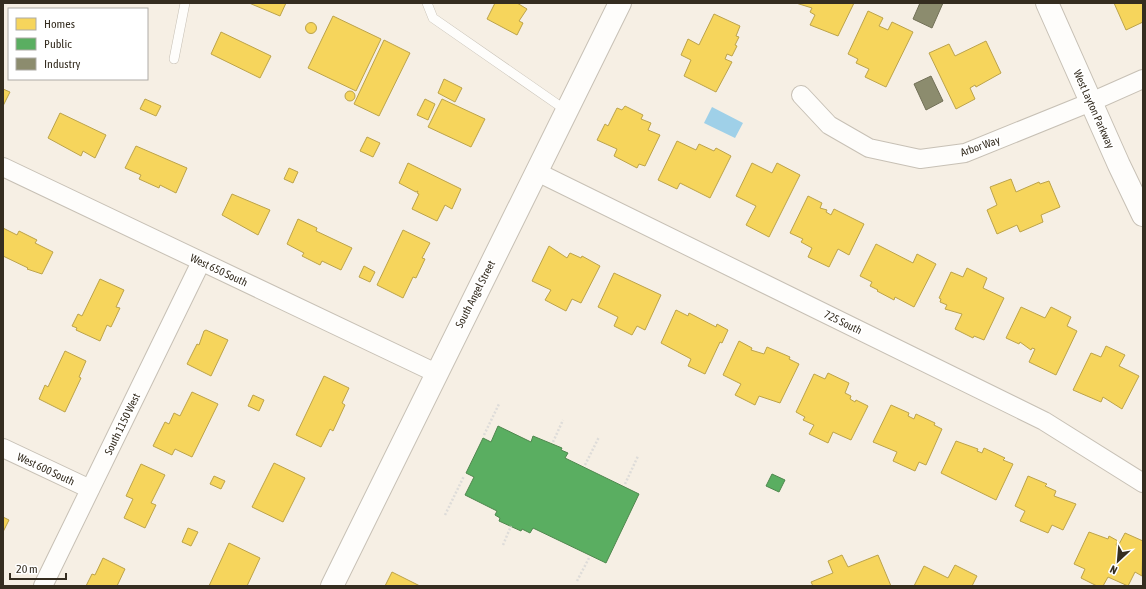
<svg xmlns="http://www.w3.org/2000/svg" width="1146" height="589" viewBox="0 0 1146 589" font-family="'Asap Condensed',sans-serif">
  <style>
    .water { fill: #9fd0e8 }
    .homes { fill: #f6d55c; stroke: #bca34a }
    .public { fill: #5aae61; stroke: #4f874e }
    .industry { fill: #8c8c6e; stroke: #727057 }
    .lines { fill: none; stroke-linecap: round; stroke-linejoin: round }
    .service-casing { stroke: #c7c0b5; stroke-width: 10 }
    .minor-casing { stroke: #c7c0b5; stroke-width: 20 }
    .secondary-casing { stroke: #c7c0b5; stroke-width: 24 }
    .path { stroke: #dedcd9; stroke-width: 2.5; stroke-dasharray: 2 2; stroke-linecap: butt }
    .service { stroke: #fefdfb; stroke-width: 9 }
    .minor { stroke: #fefdfb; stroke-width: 18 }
    .secondary { stroke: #fefdfb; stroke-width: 22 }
    .labels { text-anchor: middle; stroke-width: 4; stroke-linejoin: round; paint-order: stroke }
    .street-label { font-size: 11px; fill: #352d20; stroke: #fff }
  </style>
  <rect width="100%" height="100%" fill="#f6efe4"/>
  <polygon class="water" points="712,107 743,123 735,138 704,123"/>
  <g class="homes">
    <polygon points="249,3 286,3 280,16"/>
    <polygon points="495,3 517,3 527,9 519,21 523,23 517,35 487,19"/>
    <polygon points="796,3 854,3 838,36 810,25 815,15 810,12 812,8"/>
    <polygon points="1114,3 1143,3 1143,22 1126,30"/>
    <polygon points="868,11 883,18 879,26 888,30 892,22 913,32 886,87 865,77 869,69 856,63 858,59 848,54"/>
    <polygon points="714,14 740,26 736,36 739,37 735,45 737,46 732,56 727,54 725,59 732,62 716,92 684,76 691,60 681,55 688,39 699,45"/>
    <polygon points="333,16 381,39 356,91 308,68"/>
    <circle cx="311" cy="28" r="5.5"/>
    <polygon points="221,32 271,56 260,78 211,54"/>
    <polygon points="384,40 410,53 379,116 354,104"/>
    <polygon points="986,41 1001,73 976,87 975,85 970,88 975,99 956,109 929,53 949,44 955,56"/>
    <polygon points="444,79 462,88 455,102 438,93"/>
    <polygon points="3,89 10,92 3,106"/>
    <circle cx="350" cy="96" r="5"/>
    <polygon points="145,99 161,106 156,116 140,109"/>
    <polygon points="425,99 435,104 428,120 417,115"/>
    <polygon points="442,99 485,119 471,147 428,127"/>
    <polygon points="625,106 643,115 641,119 651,123 648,130 660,135 645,166 639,164 637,168 614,156 617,149 597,140 605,124 608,126 617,108 622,110"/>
    <polygon points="60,113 106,135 95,158 83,151 81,156 48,138"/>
    <polygon points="367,137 380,143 373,157 360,151"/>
    <polygon points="677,141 696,150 699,144 714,151 716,148 731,156 710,198 680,183 677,189 658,180"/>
    <polygon points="136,146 187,168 176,193 160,185 159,188 139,179 141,175 125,168"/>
    <polygon points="408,163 461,189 452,209 445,205 437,221 412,209 419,194 417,193 418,191 416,192 399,183"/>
    <polygon points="752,163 772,173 777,163 800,175 769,237 746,225 756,206 736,196"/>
    <polygon points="289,168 298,172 293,183 284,179"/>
    <polygon points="1011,179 1016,192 1039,182 1040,184 1049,181 1060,207 1041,215 1043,222 1020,232 1017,225 997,234 987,210 997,205 990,187"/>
    <polygon points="232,194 270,210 258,235 222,215"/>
    <polygon points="808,196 822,203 820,208 827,210 826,212 831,215 834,209 864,224 849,255 838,249 829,267 808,257 812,248 801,242 803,239 790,233"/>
    <polygon points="298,219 317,228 316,231 352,248 341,270 322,261 320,265 302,256 304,253 287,244"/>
    <polygon points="3,228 17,235 19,231 37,240 35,243 53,252 42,274 27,269 28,268 3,256"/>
    <polygon points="403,230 430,243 422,258 425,259 416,278 413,277 403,298 377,285"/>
    <polygon points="876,244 913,263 917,254 936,264 914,307 895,297 894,300 877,291 878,290 870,286 872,282 860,276"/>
    <polygon points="549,246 567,258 570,253 581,258 582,256 600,266 581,303 572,299 566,311 545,300 551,290 532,281"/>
    <polygon points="364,266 375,272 370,282 359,277"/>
    <polygon points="967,268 987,278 983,288 1004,298 984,340 974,336 973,338 955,329 962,314 945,309 947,305 940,302 941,299 939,298 951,272 963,277"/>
    <polygon points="614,273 661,295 645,330 637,326 632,335 614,326 618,317 598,307"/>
    <polygon points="100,279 124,290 116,307 120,308 111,327 107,325 100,341 76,330 77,328 72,326 78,314 82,316"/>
    <polygon points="1021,307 1045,318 1051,307 1071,317 1067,326 1077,331 1056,375 1029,362 1035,349 1032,348 1031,350 1020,342 1019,344 1006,338"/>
    <polygon points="676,310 688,316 689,313 716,327 717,324 728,330 722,343 720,342 705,374 688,366 691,359 661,343"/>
    <polygon points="206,330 228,340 211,376 187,364 197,344 199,345 204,331"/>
    <polygon points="739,341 752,348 751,350 764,354 767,347 790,357 789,359 799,364 780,403 759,396 755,405 735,395 741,384 723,375"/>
    <polygon points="1106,346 1125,355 1119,366 1139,376 1122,409 1103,397 1101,402 1073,390 1091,353 1101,357"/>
    <polygon points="65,351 86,361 79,377 81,378 65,412 39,399 45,385 48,387"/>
    <polygon points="828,373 849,383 845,393 851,396 850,399 855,402 856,400 868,406 851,440 833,432 828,443 809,434 814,425 803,420 805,417 796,412 814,374 825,379"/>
    <polygon points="324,376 349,388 342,403 345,405 333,431 330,429 321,447 296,435"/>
    <polygon points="192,392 218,404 192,457 175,449 172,455 153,446 165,422 169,424 174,413 180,416"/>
    <polygon points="253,395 264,400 259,411 248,406"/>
    <polygon points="891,405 909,413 908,416 914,419 916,414 935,423 934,425 942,429 926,465 919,462 915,471 893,461 897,452 873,442"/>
    <polygon points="956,441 978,449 977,451 982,453 984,448 1005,458 1003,460 1013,464 996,500 941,473"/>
    <polygon points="274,463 305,478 283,522 252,507"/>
    <polygon points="141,464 165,475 151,503 156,505 145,528 124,518 133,499 126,496"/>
    <polygon points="214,476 225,481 221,489 210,484"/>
    <polygon points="1028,476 1047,484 1045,486 1056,491 1054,496 1076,504 1063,530 1052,525 1048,533 1020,521 1025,511 1015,506"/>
    <polygon points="3,517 9,520 3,532"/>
    <polygon points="188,528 198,532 191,546 182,542"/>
    <polygon points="1089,532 1108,539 1109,536 1118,541 1116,545 1118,546 1125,533 1143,541 1142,576 1135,572 1128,586 1108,577 1103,586 1097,586 1081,578 1085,569 1074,564"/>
    <polygon points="229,543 260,558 247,586 209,586"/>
    <polygon points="842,555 848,567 878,555 891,586 813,586 811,582 833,573 828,561"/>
    <polygon points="103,558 125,569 117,586 86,586 92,574 95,575"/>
    <polygon points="955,565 977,576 972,586 914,586 924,566 948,578"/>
    <polygon points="392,572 420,586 385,586"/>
  </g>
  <g class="public">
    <polygon points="498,426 531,442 533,436 562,448 561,450 568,453 565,458 639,494 606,563 533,528 530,533 522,529 521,531 499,521 500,518 495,515 497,511 465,495 474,477 466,473 483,438 491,442"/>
    <polygon points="772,474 785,480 779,492 766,486"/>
  </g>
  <g class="industry">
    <polygon points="920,3 943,3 932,28 913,19"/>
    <polygon points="931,76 943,101 926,110 914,84"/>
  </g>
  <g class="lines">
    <defs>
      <g id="service">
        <polyline points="427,3 433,18 567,111"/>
        <polyline points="174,59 185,3"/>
      </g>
      <g id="minor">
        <polyline points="801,95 829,125 869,148 920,159 965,153 1091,102 1143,79"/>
        <polyline points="3,167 436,373"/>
        <polyline points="537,172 1044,421 1143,483"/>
        <polyline points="3,448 90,489"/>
        <polyline points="43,586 201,262"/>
      </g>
      <g id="secondary">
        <polyline points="1047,3 1119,165 1143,215"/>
        <polyline points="332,586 620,3"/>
      </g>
    </defs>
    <use href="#service" class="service-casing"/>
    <use href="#minor" class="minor-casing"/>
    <use href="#secondary" class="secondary-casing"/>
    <g class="path">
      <polyline points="484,435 499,404"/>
      <polyline points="553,442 563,420"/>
      <polyline points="585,465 599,437"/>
      <polyline points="625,484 638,456"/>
      <polyline points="445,515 464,476"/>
      <polyline points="503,545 511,526"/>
      <polyline points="577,581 589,558"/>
    </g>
    <use href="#service" class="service"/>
    <use href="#minor" class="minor"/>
    <use href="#secondary" class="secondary"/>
  </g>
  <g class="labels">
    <g class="street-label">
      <text transform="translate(1094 109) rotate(66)" y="4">West Layton Parkway</text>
      <text transform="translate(980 146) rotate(-19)" y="4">Arbor Way</text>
      <text transform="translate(219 270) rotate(25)" y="4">West 650 South</text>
      <text transform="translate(475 294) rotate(-63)" y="4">South Angel Street</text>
      <text transform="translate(843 322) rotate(26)" y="4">725 South</text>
      <text transform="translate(122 424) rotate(-64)" y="4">South 1150 West</text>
      <text transform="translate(46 469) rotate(25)" y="4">West 600 South</text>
    </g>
  </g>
  <rect width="1146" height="589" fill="none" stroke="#352d20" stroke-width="8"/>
  <rect x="8" y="8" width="140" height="72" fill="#ffffff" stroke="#aeaba6"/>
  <rect x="16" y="18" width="20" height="12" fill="#f6d55c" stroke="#aeaba6"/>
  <text x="44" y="28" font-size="12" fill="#352d20">Homes</text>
  <rect x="16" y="38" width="20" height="12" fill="#5aae61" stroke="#aeaba6"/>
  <text x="44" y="48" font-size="12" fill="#352d20">Public</text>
  <rect x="16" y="58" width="20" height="12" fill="#8c8c6e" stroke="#aeaba6"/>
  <text x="44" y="68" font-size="12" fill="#352d20">Industry</text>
  <g transform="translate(1118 561) rotate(206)" stroke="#ffffff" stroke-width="3" paint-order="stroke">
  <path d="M0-3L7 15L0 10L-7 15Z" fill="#352d20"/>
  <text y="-6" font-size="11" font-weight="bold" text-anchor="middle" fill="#352d20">N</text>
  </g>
  <path d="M10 573v6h56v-6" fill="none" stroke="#352d20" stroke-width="2"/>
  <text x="16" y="573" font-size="12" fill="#352d20" stroke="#ffffff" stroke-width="3" paint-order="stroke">20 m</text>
</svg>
